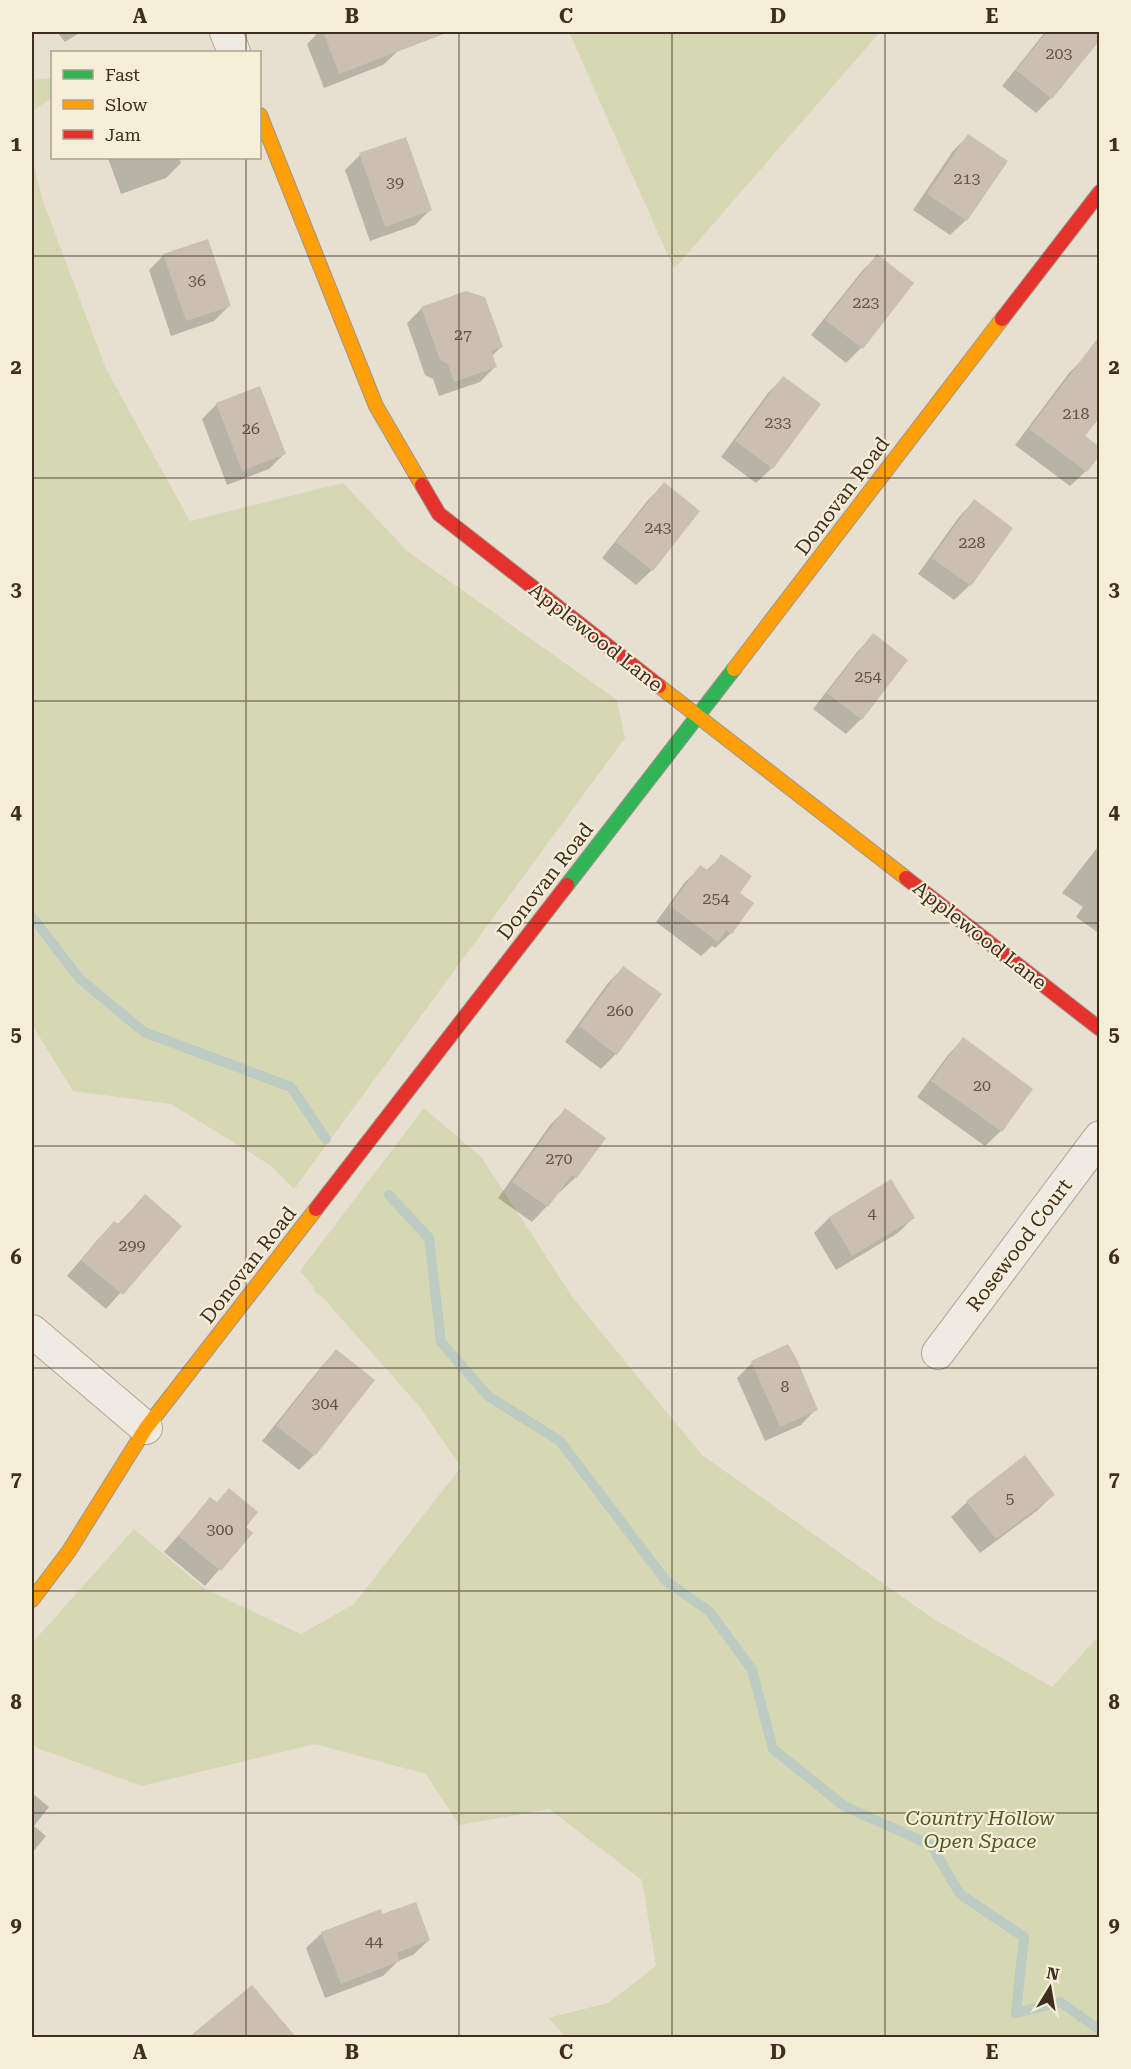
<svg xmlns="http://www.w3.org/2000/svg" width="1131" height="2069" viewBox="0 0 1131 2069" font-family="'Roboto Serif',serif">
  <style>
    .green { fill: #d6d7b3 }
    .shadow { fill: #0003 }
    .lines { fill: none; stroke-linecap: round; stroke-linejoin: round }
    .stream { stroke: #bcccc2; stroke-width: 10 }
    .building { fill: #cbbfb2 }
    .street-casing { stroke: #ada599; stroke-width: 34 }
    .fast-casing { stroke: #9c958a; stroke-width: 16 }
    .slow-casing { stroke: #9c958a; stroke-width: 16 }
    .jam-casing { stroke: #9c958a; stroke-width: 16 }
    .street { stroke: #efebe3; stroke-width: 32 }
    .fast { stroke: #30b455; stroke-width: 14 }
    .slow { stroke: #ff9f0a; stroke-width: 14 }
    .jam { stroke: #e5322d; stroke-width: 14 }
    .grid { fill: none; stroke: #3d2e20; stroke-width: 1.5; stroke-opacity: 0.55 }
    .labels { text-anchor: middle; stroke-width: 4.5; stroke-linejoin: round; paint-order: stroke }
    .number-label { font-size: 16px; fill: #605244 }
    .street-label { font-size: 20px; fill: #3d2e20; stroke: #f7eed8 }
    .park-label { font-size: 20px; font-style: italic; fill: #4d5a26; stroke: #f7eed8 }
    .neatline { fill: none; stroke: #3d2e20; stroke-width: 2 }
    .grid-label { font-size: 20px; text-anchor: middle; font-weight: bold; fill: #3d2e20 }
  </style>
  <rect width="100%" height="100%" fill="#e7e0d1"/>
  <g class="green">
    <polygon points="569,32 880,32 674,269"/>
    <polygon points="52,78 52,98 32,111 32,80"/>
    <polygon points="32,159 43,201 106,369 190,521 343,483 407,551 617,700 625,738 294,1189 270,1165 171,1104 73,1091 32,1025"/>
    <polygon points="424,1108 482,1158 573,1298 702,1455 932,1618 1052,1687 1099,1636 1099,2037 566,2037 548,2018 608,2003 656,1966 642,1880 549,1809 459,1825 426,1774 315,1744 142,1786 37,1748 32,1743 32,1643 134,1529 205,1589 301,1634 354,1604 461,1467 419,1406 325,1300 313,1290 314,1287 300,1271"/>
  </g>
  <g class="shadow">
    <polygon points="57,32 81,32 65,42"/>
    <polygon points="315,32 391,32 399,50 383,65 324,88 307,44 316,35"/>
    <polygon points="1045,32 1095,32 1100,35 1051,98 1036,113 1002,86"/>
    <polygon points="968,136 1005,162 966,220 950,235 913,210 953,151"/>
    <polygon points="360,155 430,210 415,225 370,241 345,170"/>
    <polygon points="108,158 179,158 181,163 166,178 121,194"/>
    <polygon points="164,255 229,306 214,321 171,336 149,270"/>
    <polygon points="877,256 861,348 846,363 811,335 862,271"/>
    <polygon points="422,308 501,347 492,356 496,366 480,382 439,396 433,379 425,375 407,323"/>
    <polygon points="1084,358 1083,437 1100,453 1086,471 1070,486 1015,445 1069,373"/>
    <polygon points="783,378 772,468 756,483 721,457 768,393"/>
    <polygon points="217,404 284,454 269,469 227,485 202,419"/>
    <polygon points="664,484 698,512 652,570 636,585 602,558 648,500"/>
    <polygon points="974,501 970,585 954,600 918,574 959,517"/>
    <polygon points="873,635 861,719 846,734 813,709 858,651"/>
    <polygon points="1100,844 1100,934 1076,917 1083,907 1062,893"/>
    <polygon points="722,856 738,893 752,904 731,933 715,948 712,946 701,956 656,922 685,882 701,867 706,871"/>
    <polygon points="623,968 616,1054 601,1069 565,1042 608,983"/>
    <polygon points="963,1039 1001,1131 985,1146 917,1097 948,1055"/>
    <polygon points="565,1110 604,1138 576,1177 560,1192 558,1191 547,1206 532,1222 498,1198 550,1125"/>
    <polygon points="891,1181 913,1218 898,1233 836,1270 814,1233 829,1218"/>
    <polygon points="145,1196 180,1226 106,1309 67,1276 99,1238 114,1223 117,1225"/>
    <polygon points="336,1351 314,1455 299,1470 262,1441 321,1367"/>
    <polygon points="752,1363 816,1409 801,1425 765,1441 737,1378"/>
    <polygon points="1053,1495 1038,1510 980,1553 951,1517 967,1502"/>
    <polygon points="210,1499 251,1533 205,1586 164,1552"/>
    <polygon points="32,1793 49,1807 34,1826 46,1836 32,1853"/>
    <polygon points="382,1916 429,1940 413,1955 398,1961 383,1976 325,1998 306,1948 322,1933"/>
    <polygon points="252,1987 290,2033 286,2038 191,2038"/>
  </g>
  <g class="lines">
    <g class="stream">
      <polyline points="32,917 80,979 144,1032 291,1087 326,1139"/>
      <polyline points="389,1195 429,1238 441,1342 488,1396 560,1441 666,1581 710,1612 752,1670 773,1749 844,1806 931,1845 960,1894 1024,1937 1016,2013 1060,2002 1100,2030"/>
    </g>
  </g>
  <g class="building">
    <polygon points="323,32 443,32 444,34 339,74"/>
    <polygon points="1047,32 1100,32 1100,40 1052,99 1016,70"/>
    <polygon points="968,134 1008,161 967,221 927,194"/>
    <polygon points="406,137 432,210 385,227 359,153"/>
    <polygon points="208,239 231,306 186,321 163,254"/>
    <polygon points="877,254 914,283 863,349 825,320"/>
    <polygon points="466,291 485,297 503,347 491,351 497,367 454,382 448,364 440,360 421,307"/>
    <polygon points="1100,335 1100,417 1085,436 1100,447 1100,455 1087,472 1029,429"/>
    <polygon points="783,376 821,404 773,469 735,441"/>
    <polygon points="260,386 286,454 242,471 216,403"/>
    <polygon points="664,482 700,511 653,571 616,542"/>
    <polygon points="974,499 1013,528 971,586 932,558"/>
    <polygon points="873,633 908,660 862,720 827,693"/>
    <polygon points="721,854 752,876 740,893 754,903 732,934 726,930 718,942 670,906 700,865 709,871"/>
    <polygon points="623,966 662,994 617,1055 579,1026"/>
    <polygon points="963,1037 1033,1089 1002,1132 931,1081"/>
    <polygon points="565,1108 606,1138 577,1178 572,1175 548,1207 512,1182"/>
    <polygon points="891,1179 915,1218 852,1256 829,1217"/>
    <polygon points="145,1194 182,1226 123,1295 81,1260 114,1221 119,1224"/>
    <polygon points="788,1344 798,1362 818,1410 780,1427 751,1361"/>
    <polygon points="336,1349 375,1380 315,1456 276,1426"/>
    <polygon points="1025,1455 1055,1495 996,1539 966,1501"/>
    <polygon points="229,1488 258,1512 246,1527 253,1533 221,1571 178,1536 210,1497 217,1502"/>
    <polygon points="416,1902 430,1940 397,1953 400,1961 341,1984 321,1932 381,1909 382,1914"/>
    <polygon points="252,1985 296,2037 189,2037"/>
  </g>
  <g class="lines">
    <defs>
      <g id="street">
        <polyline points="226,32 234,52"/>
        <polyline points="32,1331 146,1428"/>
        <polyline points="938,1353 1100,1137"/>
      </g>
      <polyline id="fast" points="567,885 734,669"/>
      <g id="slow">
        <polyline points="260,115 376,406 422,485"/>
        <polyline points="734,669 1002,319"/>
        <polyline points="659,686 906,878"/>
        <polyline points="32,1600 69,1551 146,1428 316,1209"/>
      </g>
      <g id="jam">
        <polyline points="1002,319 1100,192"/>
        <polyline points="422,485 439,514 659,686"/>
        <polyline points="906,878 1100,1029"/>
        <polyline points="316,1209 567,885"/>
      </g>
    </defs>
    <use href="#street" class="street-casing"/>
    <use href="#fast" class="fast-casing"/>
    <use href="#slow" class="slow-casing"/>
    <use href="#jam" class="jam-casing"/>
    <use href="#street" class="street"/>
    <use href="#fast" class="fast"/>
    <use href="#slow" class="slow"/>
    <use href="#jam" class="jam"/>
  </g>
  <path class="grid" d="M246 32V52M459 32V2038M672 32V2038M885 32V2038M246 158V2038M32 256H1100M32 478H1100M32 701H1100M32 923H1100M32 1146H1100M32 1368H1100M32 1591H1100M32 1813H1100"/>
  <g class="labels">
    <g class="number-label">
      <text x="1059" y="59">203</text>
      <text x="967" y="184">213</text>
      <text x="395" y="188">39</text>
      <text x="197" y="286">36</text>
      <text x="866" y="308">223</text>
      <text x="463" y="340">27</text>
      <text x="1076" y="419">218</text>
      <text x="778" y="428">233</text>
      <text x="251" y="434">26</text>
      <text x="658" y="533">243</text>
      <text x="972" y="548">228</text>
      <text x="868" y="682">254</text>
      <text x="716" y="904">254</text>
      <text x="620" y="1016">260</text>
      <text x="982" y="1091">20</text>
      <text x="559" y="1164">270</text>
      <text x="872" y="1219">4</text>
      <text x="132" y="1251">299</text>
      <text x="785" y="1392">8</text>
      <text x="325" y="1409">304</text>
      <text x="1010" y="1504">5</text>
      <text x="220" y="1535">300</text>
      <text x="374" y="1947">44</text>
    </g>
    <g class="street-label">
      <text transform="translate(842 496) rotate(-53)" y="7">Donovan Road</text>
      <text transform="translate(596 637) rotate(38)" y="7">Applewood Lane</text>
      <text transform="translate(545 881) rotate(-52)" y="7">Donovan Road</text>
      <text transform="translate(980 935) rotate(38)" y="7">Applewood Lane</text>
      <text transform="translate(1019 1245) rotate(-53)" y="7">Rosewood Court</text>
      <text transform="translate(248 1265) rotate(-52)" y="7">Donovan Road</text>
    </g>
    <g class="park-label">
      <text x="980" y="1825">Country Hollow<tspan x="980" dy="23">Open Space</tspan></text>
    </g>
  </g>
  <rect width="1131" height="2069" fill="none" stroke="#f7eed8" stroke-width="66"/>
  <rect x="51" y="51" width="210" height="108" fill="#f7eed8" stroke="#ada18e" stroke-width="1.5"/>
  <rect x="63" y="70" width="30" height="9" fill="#30b455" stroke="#ada18e" stroke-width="1.5"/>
  <text x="105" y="81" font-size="18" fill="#3d2e20">Fast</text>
  <rect x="63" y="100" width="30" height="9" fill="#ff9f0a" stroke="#ada18e" stroke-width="1.5"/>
  <text x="105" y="111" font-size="18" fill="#3d2e20">Slow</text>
  <rect x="63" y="130" width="30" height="9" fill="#e5322d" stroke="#ada18e" stroke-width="1.5"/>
  <text x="105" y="141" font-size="18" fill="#3d2e20">Jam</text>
  <g transform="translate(1050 1988) rotate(11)" stroke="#f7eed8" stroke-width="4.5" paint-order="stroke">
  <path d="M0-4.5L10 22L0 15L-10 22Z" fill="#3d2e20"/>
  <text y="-9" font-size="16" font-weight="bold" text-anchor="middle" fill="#3d2e20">N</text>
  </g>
  <rect x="33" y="33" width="1065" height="2003" class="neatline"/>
  <g class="grid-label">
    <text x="140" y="23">A</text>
    <text x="352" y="23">B</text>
    <text x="566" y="23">C</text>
    <text x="778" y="23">D</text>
    <text x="992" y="23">E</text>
    <text x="16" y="151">1</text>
    <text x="1114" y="151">1</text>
    <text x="16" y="374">2</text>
    <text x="1114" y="374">2</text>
    <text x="16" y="596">3</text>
    <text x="1114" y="596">3</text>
    <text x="16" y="819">4</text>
    <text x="1114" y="819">4</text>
    <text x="16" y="1041">5</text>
    <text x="1114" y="1041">5</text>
    <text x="16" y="1264">6</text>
    <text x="1114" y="1264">6</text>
    <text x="16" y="1486">7</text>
    <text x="1114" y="1486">7</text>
    <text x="16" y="1709">8</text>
    <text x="1114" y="1709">8</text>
    <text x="16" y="1932">9</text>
    <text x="1114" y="1932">9</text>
    <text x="140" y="2059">A</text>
    <text x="352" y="2059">B</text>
    <text x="566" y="2059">C</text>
    <text x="778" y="2059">D</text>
    <text x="992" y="2059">E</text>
  </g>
</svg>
